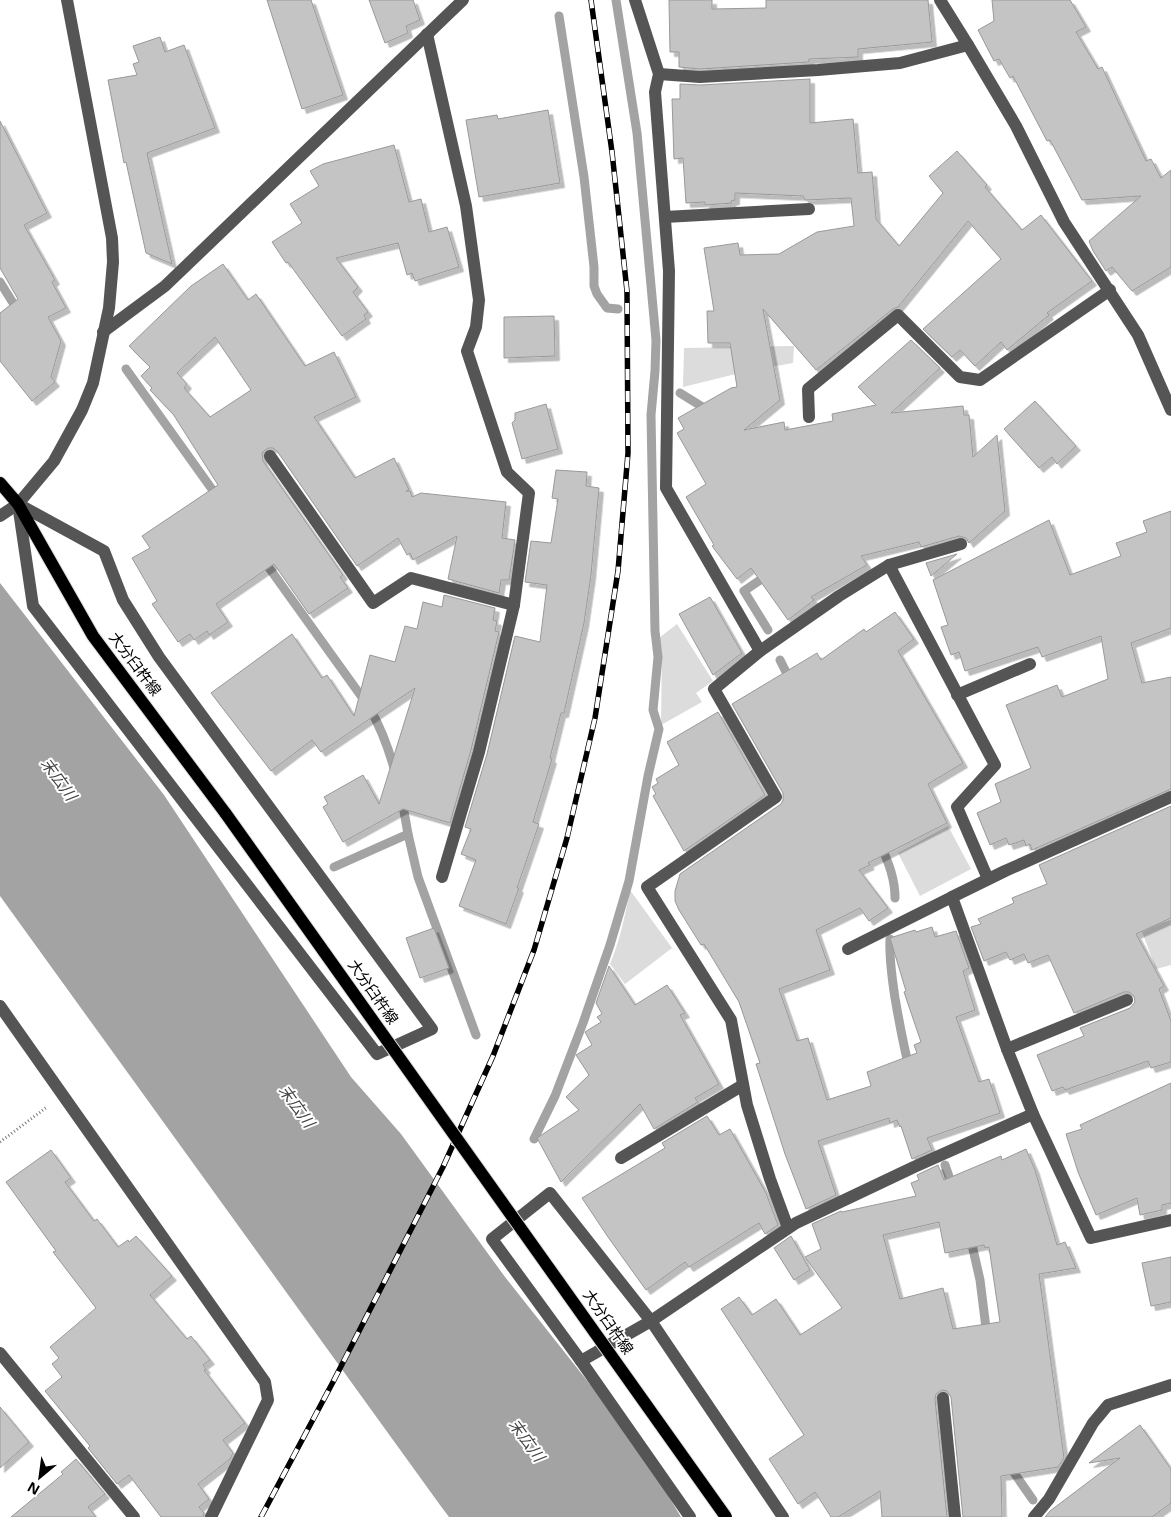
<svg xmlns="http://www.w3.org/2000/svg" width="1171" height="1517" viewBox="0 0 1171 1517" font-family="'Noto Sans','Noto Sans JP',sans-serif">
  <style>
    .green { fill: #dcdcdc }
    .water { fill: #a3a3a3 }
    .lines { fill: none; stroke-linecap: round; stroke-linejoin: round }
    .stream { stroke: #a3a3a3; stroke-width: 9 }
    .building { fill: #c4c4c4; stroke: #999; fill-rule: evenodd; filter: url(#shadow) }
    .major-casing { stroke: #dbdbdb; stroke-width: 14 }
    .path { stroke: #777; stroke-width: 3; stroke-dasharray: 1 2.5; stroke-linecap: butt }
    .minor { stroke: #555; stroke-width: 12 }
    .major { stroke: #000; stroke-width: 12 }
    .rail-casing { stroke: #000; stroke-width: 5.5 }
    .rail { stroke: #fff; stroke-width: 4; stroke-dasharray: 11; stroke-linecap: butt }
    .major-bridge-casing { stroke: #dbdbdb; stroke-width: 14; stroke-linecap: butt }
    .major-bridge { stroke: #000; stroke-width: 12 }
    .labels { text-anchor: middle; stroke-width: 4; stroke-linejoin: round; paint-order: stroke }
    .street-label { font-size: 15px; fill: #000; stroke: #fff }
    .water-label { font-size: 16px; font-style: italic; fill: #444; stroke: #fff }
  </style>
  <defs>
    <filter id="shadow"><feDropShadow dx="4.5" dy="4.5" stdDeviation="0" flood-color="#0004"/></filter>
  </defs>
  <rect width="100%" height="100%" fill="#fff"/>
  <g class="green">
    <polygon points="794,346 793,363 748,371 683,387 684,348"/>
    <polygon points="677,624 713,681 696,693 702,702 661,725 662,652 659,638"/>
    <polygon points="948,826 971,869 920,896 898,853"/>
    <path d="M630 890 672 948 625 984 610 964C620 940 625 916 630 890Z"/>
    <polygon points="1171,920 1171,965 1156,969 1141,929"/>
  </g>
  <polygon class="water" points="0,583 164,795 351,1077 401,1134 505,1277 638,1445 681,1517 449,1517 440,1505 0,896"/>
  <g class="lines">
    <g class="stream">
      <polyline points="559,16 584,177 594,267 594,286 597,294 607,308 618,309"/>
      <polyline points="0,282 18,311"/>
      <polyline points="126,369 219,499"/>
      <polyline points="680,393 701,406 709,413"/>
      <path d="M262 558 369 707C381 728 389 749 395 772"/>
      <polyline points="768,630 744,591 769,574"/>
      <polyline points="780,660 791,682"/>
      <polyline points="402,800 408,834 418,877 476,1035"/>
      <path d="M880 845C889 862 895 879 895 898"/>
      <polyline points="334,867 408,834"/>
      <path d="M890 939C889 959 892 978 895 998 899 1021 903 1044 909 1067"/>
      <polyline points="534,1139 555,1096 583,1023 610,945 629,881 648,776 659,729 653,710 658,657 655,631 651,415 655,371 656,340 637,133 616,0"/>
      <polyline points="945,1165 953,1188"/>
      <polyline points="970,1236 980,1280 987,1336"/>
      <polyline points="1008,1464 1033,1500"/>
    </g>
  </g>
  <g class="building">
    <polygon points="267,0 311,0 343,95 302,109"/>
    <polygon points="369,0 413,0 420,20 406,26 408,33 385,43"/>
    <polygon points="669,0 712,0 712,9 766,8 766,0 928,0 932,42 858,49 858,57 809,59 809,62 700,69 679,67 679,52 670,52"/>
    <polygon points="992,0 1070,0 1086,27 1076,32 1098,69 1102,67 1146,161 1151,159 1161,178 1171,170 1171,267 1132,291 1112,267 1106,271 1093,251 1089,241 1141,196 1082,200 1050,140 1047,141 1013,76 1010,78 999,59 994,61 978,30 994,21"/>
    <polygon points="160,37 165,52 184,45 215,128 147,153 172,264 146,253 126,162 124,163 108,80 137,75 133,64 139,62 133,46"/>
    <polygon points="810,79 810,123 853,119 858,173 872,172 876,219 899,246 943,193 929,176 957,151 987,185 985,187 1022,230 1041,215 1092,281 1047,313 1049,315 1007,350 1001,342 975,366 960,350 952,357 923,329 1001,259 968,221 898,307 893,309 816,370 763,309 780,400 744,430 784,422 785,430 833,421 832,414 876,405 858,387 911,340 940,368 891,413 963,406 964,415 969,415 973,457 997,435 1005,511 969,543 966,538 959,536 921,547 919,542 861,556 867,565 811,597 814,600 788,620 751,568 737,579 712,546 714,545 686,497 706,484 677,433 684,429 678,418 731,388 737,387 730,343 708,343 707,311 714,311 704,248 738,243 740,255 779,254 817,232 854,226 851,198 805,200 803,196 735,193 735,200 731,201 732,203 705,205 705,202 686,203 683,158 674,159 672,99 680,99 680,84 700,85"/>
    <polygon points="548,110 560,183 479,197 466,120 497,115 498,119"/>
    <polygon points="0,121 47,213 24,225 55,280 52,282 66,308 48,317 61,341 51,377 55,382 32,401 0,361 0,313 18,299 0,268"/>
    <polygon points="394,145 409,202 421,199 429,232 447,227 459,267 415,281 412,273 407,275 398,243 336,258 358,287 353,292 368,312 364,315 366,319 342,336 288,262 286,263 272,242 302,223 290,204 319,186 310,171 323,164"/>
    <path d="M223 264 248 300 256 294 305 366 334 352 356 397 314 417 355 478 394 458 409 490 406 491H410L412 497 421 493 506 502 502 538 515 540 509 580H501L499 593 448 579 457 536 413 560 410 553 407 555 398 538 357 566 277 451 273 448H269L265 450 262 453 263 461 343 575 340 577 348 588 309 614 274 564 216 604 228 622 209 635 207 631 194 640 190 634 178 642 152 604 157 601 132 558 150 548 142 536 218 485 173 414 150 390 152 388 141 376 150 367 129 346 191 286ZM215 337 251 390 210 417 184 388 187 384 177 373Z"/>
    <polygon points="554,316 555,356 504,358 504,317"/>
    <polygon points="1035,401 1076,446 1057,464 1052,457 1039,468 1004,429"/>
    <polygon points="546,404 558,449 522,459 512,423 515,420 515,413"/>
    <polygon points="556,470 587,472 586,486 599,488 591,575 584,623 564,713 561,713 550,758 552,759 533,822 539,824 517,888 519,888 506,924 459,906 476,860 461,854 471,829 465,827 487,754 515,636 540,642 547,585 525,582 531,541 551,543 558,499 552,498"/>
    <polygon points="1171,511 1171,628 1131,643 1142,683 1171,677 1171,789 1032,850 1030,844 1026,846 1024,840 1009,845 1006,838 990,845 977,813 1001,802 995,784 1031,768 1006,705 1057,685 1062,697 1108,679 1101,636 1042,657 1038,647 965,671 959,652 951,655 941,627 948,625 933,580 1049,520 1070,575 1121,556 1116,543 1147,532 1143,521"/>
    <polygon points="957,554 931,576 926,563"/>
    <polygon points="444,595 495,608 493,620 497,621 495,631 499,632 471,750 450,823 403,809 343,842 323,807 328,804 324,797 363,775 379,804 415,688 321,752 312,740 271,771 211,693 292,634 322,678 327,675 354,716 370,655 395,662 405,626 417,629 423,602 442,607"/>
    <polygon points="710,597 742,653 713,675 679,614"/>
    <polygon points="895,612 914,639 898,651 963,763 928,784 947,823 868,863 870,865 859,870 888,908 869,921 860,908 816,930 830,970 779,989 797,1041 808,1038 827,1100 871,1086 867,1072 917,1053 914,1045 921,1042 904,992 906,991 890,938 915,930 916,932 932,927 935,937 956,931 969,968 963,971 975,1010 956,1017 979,1082 989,1079 1000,1113 927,1138 932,1150 912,1159 901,1126 900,1127 897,1120 890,1123 889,1118 818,1141 836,1195 806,1209 785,1154 756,1064 760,1063 739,1002 704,944 701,945 679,910 675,901 675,891 680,874 781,804 783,800 783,793 732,704 817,653 821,660 864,629 866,632"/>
    <polygon points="718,712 765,795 684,851 653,796 656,794 652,787 658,783 656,779 679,765 667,742"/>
    <polygon points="1171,806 1171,918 1136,934 1164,986 1159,989 1171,1021 1171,1062 1151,1068 1148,1061 1065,1090 1063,1087 1052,1091 1037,1055 1084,1036 1080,1028 1130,1008 1135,1002 1134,996 1129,992 1124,992 1074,1013 1048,955 1028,963 1024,954 1010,960 1006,952 984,961 971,927 981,924 978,919 1014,903 1012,898 1047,884 1039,865"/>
    <polygon points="434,928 449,968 420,978 406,938"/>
    <polygon points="609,966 635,1005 667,985 685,1013 680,1015 719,1084 695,1098 698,1102 654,1129 640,1104 561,1182 537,1138 579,1110 566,1097 589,1075 576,1055 592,1045 585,1032 601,1022 597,1017 602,1014 596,1003"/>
    <polygon points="1171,1083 1171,1203 1162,1205 1162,1210 1140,1215 1137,1198 1096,1215 1078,1172 1066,1134 1082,1129 1080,1125"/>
    <polygon points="707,1116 719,1135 730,1129 766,1193 778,1225 765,1234 759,1223 689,1267 685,1262 646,1290 608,1237 582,1198 665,1148 662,1143"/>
    <path d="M1026 1149 1035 1170 1057 1245 1065 1242 1076 1268 1039 1274 1064 1458 1058 1467 1001 1476 1002 1517H963L951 1397 947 1391 942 1390 936 1394 935 1399 947 1517H882L880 1491 838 1517H831L815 1492 798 1504 769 1459 804 1435 721 1309 739 1297 752 1315 776 1299 800 1335 842 1308 805 1257 821 1249 812 1224 841 1211 842 1212 916 1196 911 1183 919 1180 917 1175 938 1165 944 1180 1001 1156 1002 1160ZM939 1222 945 1253 984 1245 985 1248 989 1247 1000 1322 953 1329 943 1288 900 1299 883 1235Z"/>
    <polygon points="51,1150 71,1178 65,1182 94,1221 97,1219 118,1247 128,1240 129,1242 136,1236 172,1276 150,1295 187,1339 191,1336 210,1360 203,1365 206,1369 204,1370 245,1423 223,1440 233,1453 230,1459 198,1484 209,1499 199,1507 204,1513 203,1517 161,1517 129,1475 117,1484 88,1448 90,1446 45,1391 62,1377 52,1364 59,1358 50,1347 96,1308 53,1252 56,1251 6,1182"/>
    <polygon points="791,1236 810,1270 794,1280 774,1248"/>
    <polygon points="1171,1257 1171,1302 1151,1306 1142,1263"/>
    <polygon points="0,1407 29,1442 0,1468"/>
    <polygon points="1140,1425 1171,1469 1171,1503 1152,1517 1045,1517 1050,1511 1120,1458 1089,1463"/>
    <polygon points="76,1459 105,1494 88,1507 96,1517 11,1517 63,1474 61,1472"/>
  </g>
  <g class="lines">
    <defs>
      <polyline id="major" points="0,483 18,504 93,636 226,814"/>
    </defs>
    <use href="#major" class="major-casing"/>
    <polyline class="path" points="0,1142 47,1107"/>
    <g class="minor">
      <polyline points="635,0 659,74 655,92 669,271 666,488 760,651"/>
      <polyline points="940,0 968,45 1016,126 1064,222 1138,335 1171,410"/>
      <polyline points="427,34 466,206 479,300 476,327 467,351 507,472 529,493 514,605 479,752 442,877"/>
      <polyline points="659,74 700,77 818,70 900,63 968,45"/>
      <polyline points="665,217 809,209"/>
      <polyline points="103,332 165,286 463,0"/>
      <polyline points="809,417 808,389 898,315 960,377 980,380 1110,290"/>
      <polyline points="270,456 373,603 411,578 514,605"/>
      <polygon points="18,504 104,551 123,600 159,657 432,1029 377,1054 33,606"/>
      <polyline points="0,516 18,504 54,461 82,410 93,383 109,308 113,262 112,238 67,0"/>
      <polyline points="889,565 995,765 957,807 988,879"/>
      <polyline points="957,695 1030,664"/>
      <polyline points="848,949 952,897"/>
      <polyline points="0,1006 265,1382 268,1400 211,1517"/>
      <polyline points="1007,1049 1127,1000"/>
      <polyline points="1033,1114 1091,1238 1171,1220"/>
      <polyline points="621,1158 743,1085"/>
      <polyline points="788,1228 770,1179 747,1105 731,1020 647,887 776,797 714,689 760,651 839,596 889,565 961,544"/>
      <polyline points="0,1353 134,1517"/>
      <polyline points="581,1361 651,1321 796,1223 914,1167 1033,1114 1007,1049 952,897 1005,871 1171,797"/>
      <polyline points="943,1398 955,1517"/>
      <polyline points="690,1517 581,1361 492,1239 550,1193 651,1321 783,1517"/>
      <polyline points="1034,1517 1049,1499 1093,1423 1108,1405 1171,1385"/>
    </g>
    <use href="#major" class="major"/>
    <defs>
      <polyline id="rail" points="261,1517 333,1382 443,1167 493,1056 534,950 567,838 595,718 618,571 628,453 627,291 612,152 591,0"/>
    </defs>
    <use href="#rail" class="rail-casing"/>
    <use href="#rail" class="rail"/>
    <defs>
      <polyline id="major-bridge" points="226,814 726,1517"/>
    </defs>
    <use href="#major-bridge" class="major-bridge-casing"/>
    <use href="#major-bridge" class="major-bridge"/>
  </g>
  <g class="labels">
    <g class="street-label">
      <text transform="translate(135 664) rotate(53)" y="5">大分臼杵線</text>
      <text transform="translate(373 992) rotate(55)" y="5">大分臼杵線</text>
      <text transform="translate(608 1322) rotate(55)" y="5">大分臼杵線</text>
    </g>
    <g class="water-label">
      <text transform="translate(59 779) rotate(54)" y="6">末広川</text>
      <text transform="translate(297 1106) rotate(54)" y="6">末広川</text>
      <text transform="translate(527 1440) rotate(54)" y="6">末広川</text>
    </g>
  </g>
  <g transform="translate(40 1477) rotate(209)" stroke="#ffffff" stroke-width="4" paint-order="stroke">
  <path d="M0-4L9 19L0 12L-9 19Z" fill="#000000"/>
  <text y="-8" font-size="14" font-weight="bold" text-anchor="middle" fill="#000000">N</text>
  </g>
</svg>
